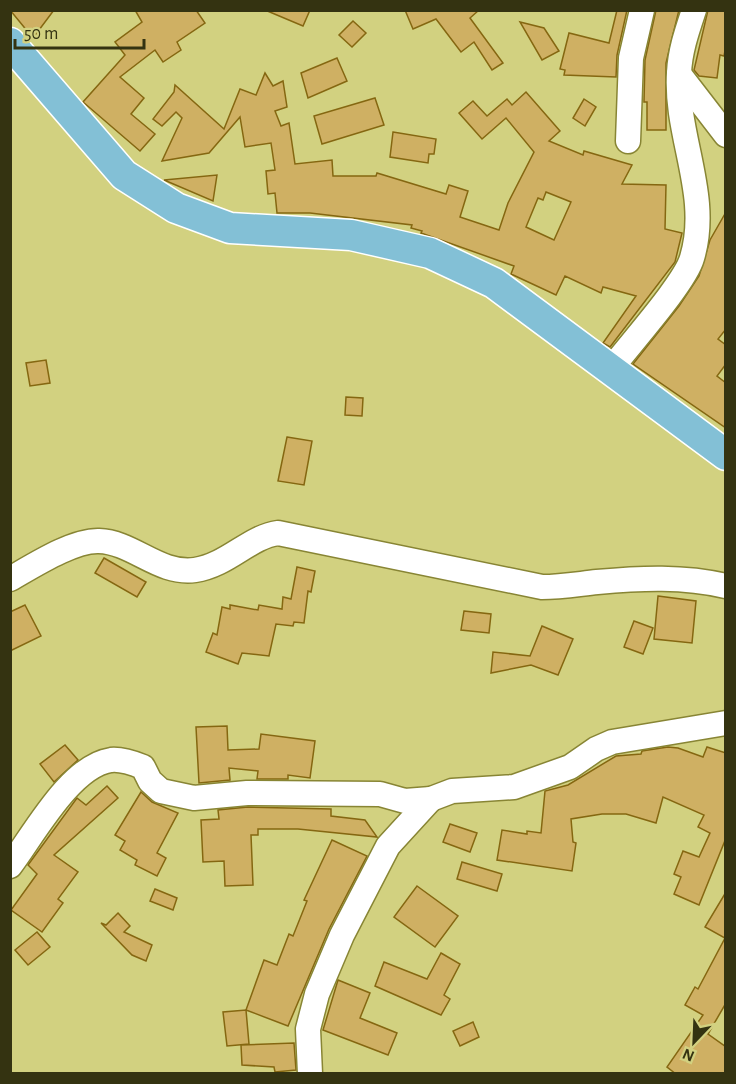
<svg xmlns="http://www.w3.org/2000/svg" width="736" height="1084" viewBox="0 0 736 1084" font-family="'Alegreya Sans',sans-serif">
  <style>
    .building { fill: #cfb063; stroke: #856711; stroke-width: 1.5; fill-rule: evenodd }
    .lines { fill: none; stroke-linecap: round; stroke-linejoin: round }
    .minor-casing { stroke: #888534; stroke-width: 27 }
    .major-casing { stroke: #fff; stroke-width: 33 }
    .minor { stroke: #fff; stroke-width: 24 }
    .major { stroke: #83c0d6; stroke-width: 30 }
  </style>
  <rect width="100%" height="100%" fill="#d2d180"/>
  <g class="building">
    <polygon points="10,10 54,10 33,38"/>
    <polygon points="135,10 196,10 205,23 177,42 181,50 163,62 155,50 120,77 144,98 131,114 155,134 140,151 83,102 125,55 115,42 142,22"/>
    <polygon points="265,10 310,10 303,26"/>
    <polygon points="405,10 479,10 470,18 503,63 492,70 474,42 461,52 436,19 413,29"/>
    <polygon points="617,10 627,10 617,55 616,77 564,75 565,70 560,69 569,33 609,43"/>
    <polygon points="656,10 679,10 666,63 666,130 647,130 647,102 644,102 645,60"/>
    <polygon points="708,10 726,10 726,46 724,56 720,55 717,78 699,76 694,70"/>
    <polygon points="353,21 366,33 352,47 339,35"/>
    <polygon points="520,22 544,28 559,51 542,60"/>
    <polygon points="337,58 347,81 308,98 301,73"/>
    <path d="M265 73 273 86 283 81 287 107 275 111 281 126 289 123 295 164 332 160 333 176H376L377 173 446 194 449 185 468 191 460 217 499 230 508 203 534 152 506 118 482 139 459 113 473 101 487 116 507 99 512 105 526 92 560 131 549 141 583 155 584 151 632 165 622 184 666 185 665 229 682 233 675 262 610 347 603 343 636 296 603 287 601 293 565 276 556 295 511 274 514 266 421 233 422 231 411 228 412 225 310 213H277L275 193 268 194 266 171 275 170 271 143 245 147 240 117 209 153 162 161 182 118 176 112 162 126 153 119 174 92 175 85 224 129 240 89 256 95ZM546 192 571 202 554 240 526 227 538 198 543 200Z"/>
    <polygon points="375,98 384,125 322,144 314,116"/>
    <polygon points="584,99 596,107 585,126 573,118"/>
    <polygon points="393,132 436,139 434,154 429,154 428,163 390,157"/>
    <polygon points="217,175 213,201 164,180"/>
    <polygon points="726,212 726,329 718,339 726,345 726,364 717,376 726,383 726,428 633,364 679,306 699,276 710,240"/>
    <polygon points="46,360 50,383 30,386 26,363"/>
    <polygon points="346,397 363,398 362,416 345,415"/>
    <polygon points="287,437 312,441 304,485 278,481"/>
    <polygon points="104,558 146,582 137,597 95,573"/>
    <polygon points="297,567 315,571 311,592 308,591 304,623 294,622 293,626 276,624 269,656 242,653 238,664 206,652 213,633 217,635 222,607 230,609 230,605 258,610 259,605 282,609 283,597 291,599"/>
    <polygon points="658,596 696,601 692,643 654,639"/>
    <polygon points="25,605 41,636 10,651 10,612"/>
    <polygon points="464,611 491,614 489,633 461,630"/>
    <polygon points="634,621 653,628 643,654 624,647"/>
    <polygon points="542,626 573,639 558,675 531,665 491,673 493,652 530,656"/>
    <polygon points="227,726 228,750 259,749 261,734 315,741 310,778 288,775 288,779 257,779 258,771 229,768 230,780 199,783 196,727"/>
    <polygon points="65,745 78,760 54,782 40,764"/>
    <polygon points="668,747 678,748 703,757 707,747 726,753 726,838 699,905 674,894 681,877 674,874 683,851 699,857 710,833 698,827 704,815 663,797 656,823 626,814 602,814 571,819 573,842 576,843 572,871 497,860 502,830 527,834 527,831 541,833 545,791 568,785 616,756 641,754 642,751"/>
    <polygon points="107,786 118,798 54,855 78,872 58,899 63,903 42,932 11,910 37,874 28,865 77,798 86,805"/>
    <polygon points="141,792 152,802 178,813 157,853 166,858 157,876 135,865 137,860 120,850 125,841 115,835"/>
    <polygon points="248,807 331,809 331,816 365,820 377,837 298,829 258,829 258,835 251,835 253,885 225,886 224,861 203,862 201,820 219,819 218,810"/>
    <polygon points="450,824 477,833 470,852 443,842"/>
    <polygon points="332,840 367,856 329,929 288,1026 246,1010 264,960 277,965 289,934 293,936 307,901 304,900"/>
    <polygon points="462,862 502,874 497,891 457,879"/>
    <polygon points="417,886 458,916 435,947 394,917"/>
    <polygon points="155,889 177,898 173,910 150,901"/>
    <polygon points="726,892 726,1003 708,1034 726,1047 726,1074 676,1074 667,1067 703,1015 685,1005 695,987 698,989 725,938 705,927"/>
    <polygon points="118,913 130,926 124,932 152,945 146,961 132,955 101,923 106,925"/>
    <polygon points="37,932 50,947 28,965 15,950"/>
    <polygon points="441,953 460,964 444,995 450,999 441,1015 375,986 384,962 427,979"/>
    <polygon points="338,980 370,993 360,1018 397,1033 388,1055 323,1030"/>
    <polygon points="246,1010 249,1044 227,1046 223,1012"/>
    <polygon points="473,1022 479,1037 460,1046 453,1031"/>
    <polygon points="294,1043 296,1070 275,1072 274,1067 242,1065 241,1045"/>
  </g>
  <g class="lines">
    <defs>
      <g id="minor">
        <polyline points="679,74 726,135"/>
        <polyline points="628,141 631,58 642,10"/>
        <path d="M611 369C629 345 685 283 692 258 711 195 675 136 679 73 680 51 687 31 694 10"/>
        <path d="M10 579C33 566 73 540 99 541 133 542 159 575 195 570 228 565 249 537 278 533L542 587C561 587 578 584 597 582 641 578 683 576 726 586"/>
        <path d="M10 866C33 836 70 766 111 760 121 759 133 763 143 767L150 781 161 791 194 798 247 793 380 794 405 801 431 799 452 791 514 787 570 767 596 749 612 742 726 723"/>
        <polyline points="310,1074 308,1029 317,994 342,935 388,846 431,799"/>
      </g>
      <polyline id="major" points="10,43 124,175 176,208 230,228 351,235 430,253 494,283 726,455"/>
    </defs>
    <use href="#minor" class="minor-casing"/>
    <use href="#major" class="major-casing"/>
    <use href="#minor" class="minor"/>
    <use href="#major" class="major"/>
  </g>
  <rect width="736" height="1084" fill="none" stroke="#343311" stroke-width="24"/>
  <g transform="translate(694 1042) rotate(203)" stroke="#d2d180" stroke-width="4.5" paint-order="stroke">
  <path d="M0-4.5L10 22L0 15L-10 22Z" fill="#343311"/>
  <text y="-9" font-size="16" font-weight="bold" text-anchor="middle" fill="#343311">N</text>
  </g>
  <path d="M15 39v9h129v-9" fill="none" stroke="#343311" stroke-width="3"/>
  <text x="24" y="39" font-size="18" fill="#343311" stroke="#d2d180" stroke-width="4.5" paint-order="stroke">50 m</text>
</svg>
